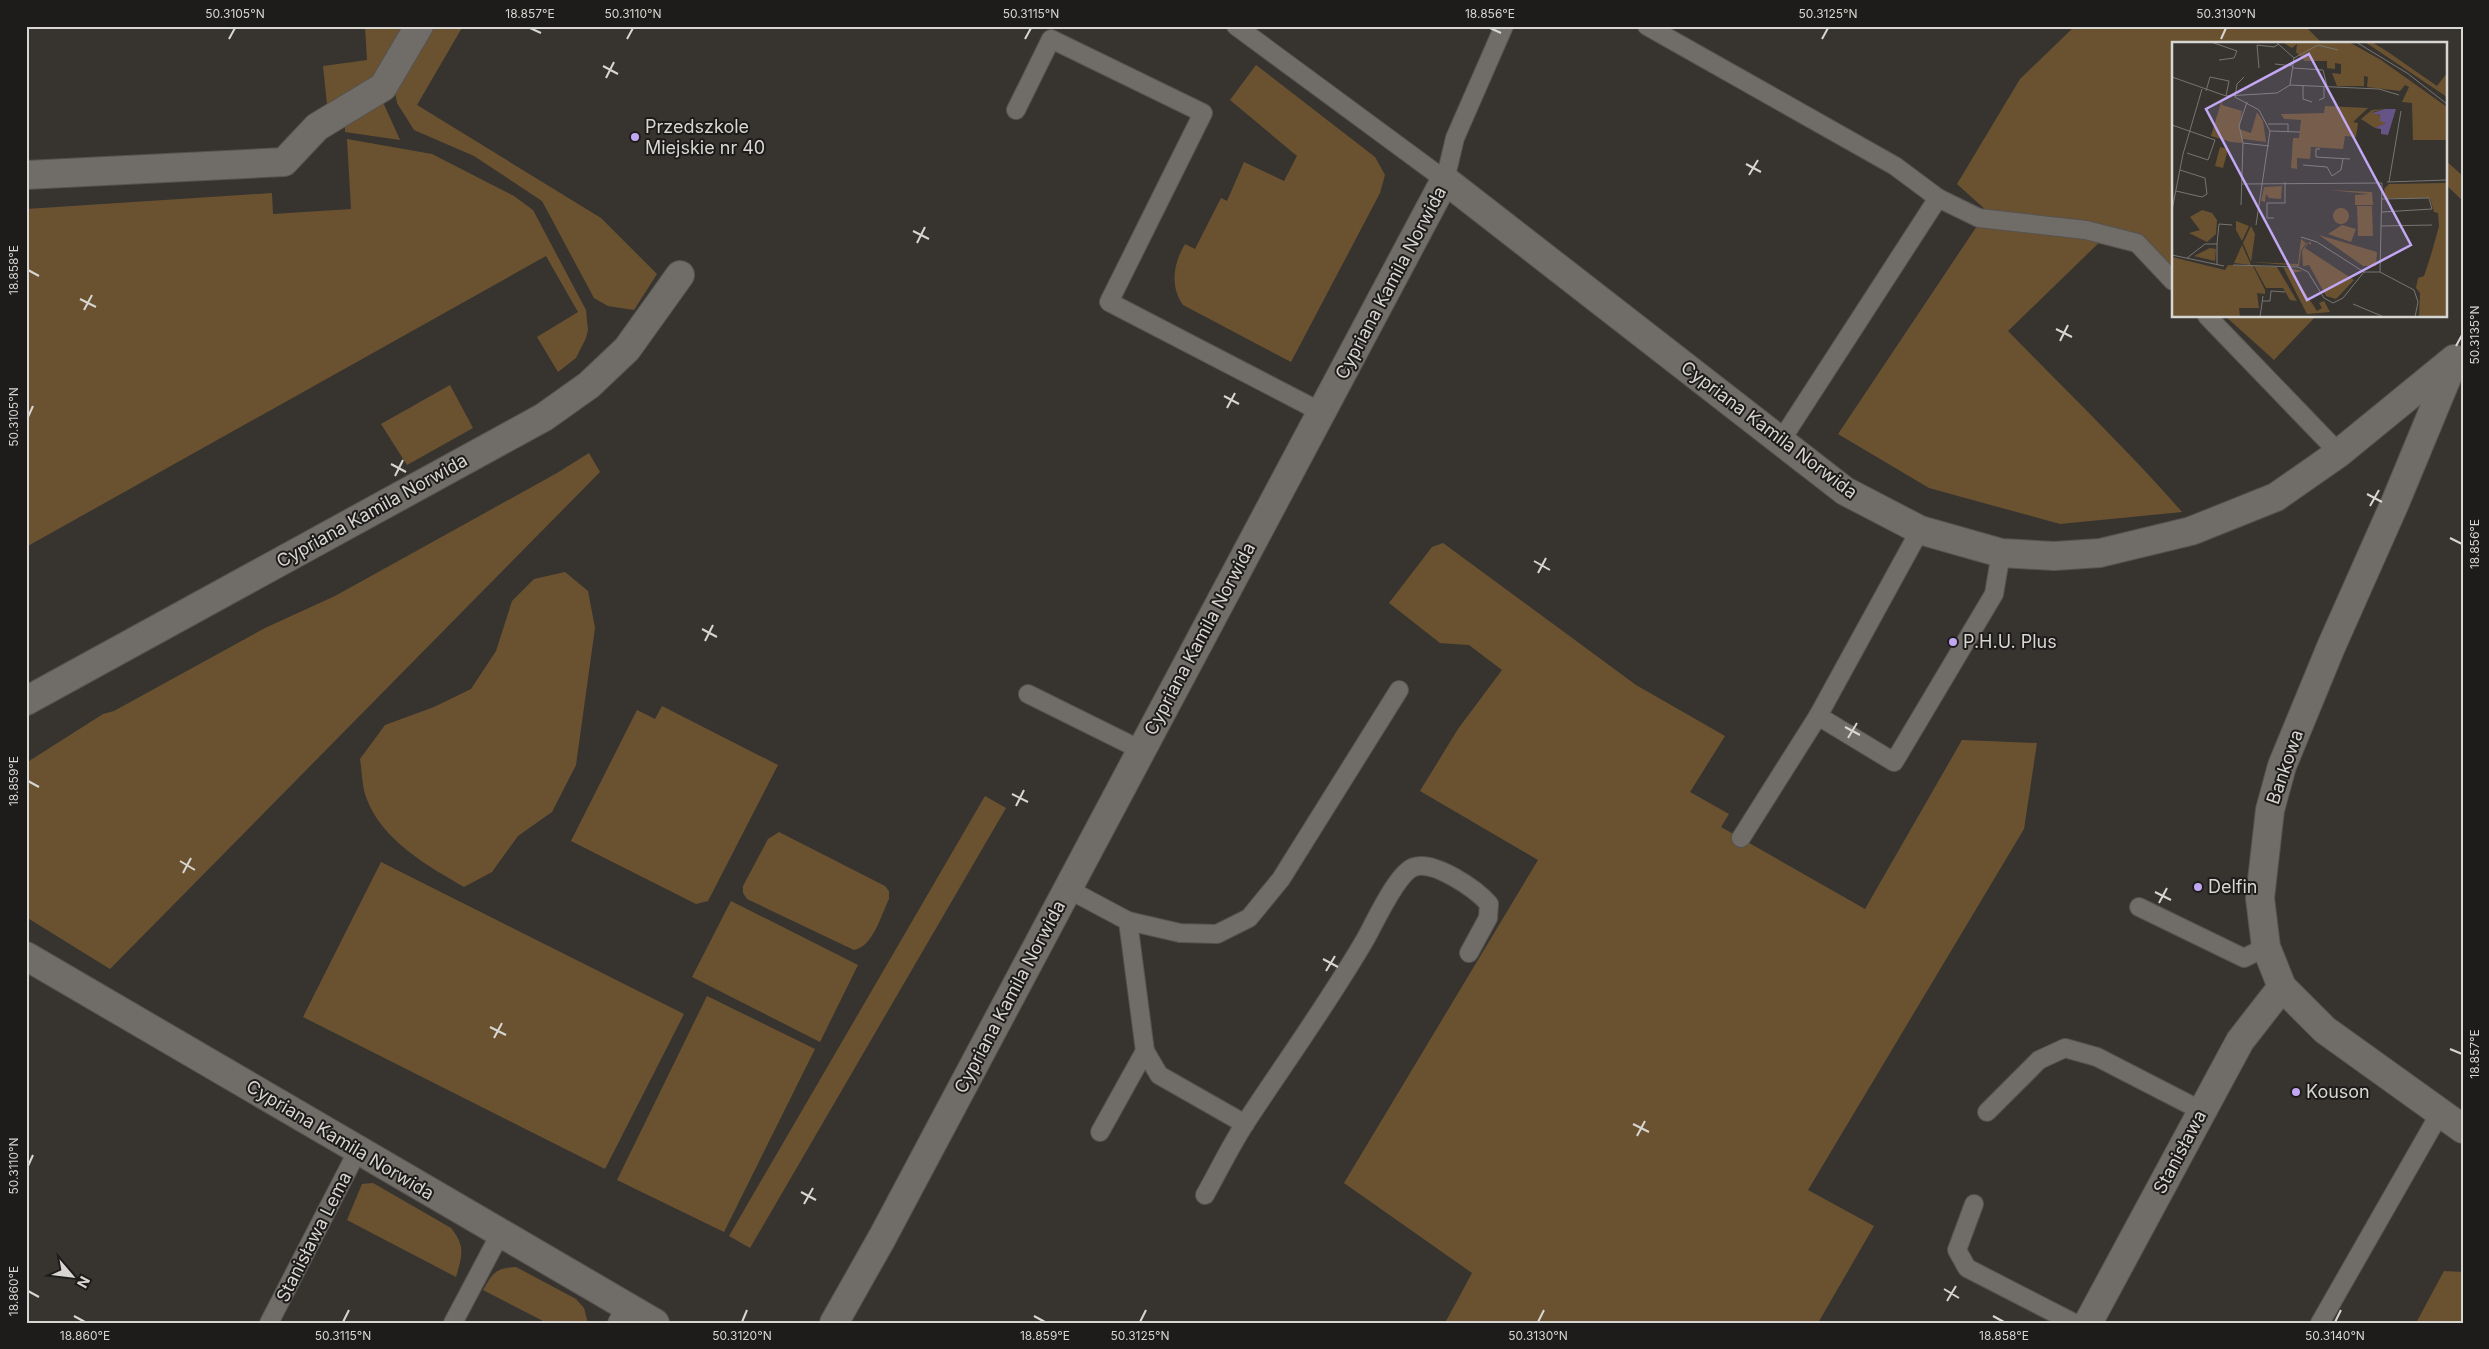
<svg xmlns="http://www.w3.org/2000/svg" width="2489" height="1349" viewBox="0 0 2489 1349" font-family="Inter,sans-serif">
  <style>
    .green { fill: #6a5230 }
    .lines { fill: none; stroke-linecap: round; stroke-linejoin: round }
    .lane-casing { stroke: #565350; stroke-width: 20 }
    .street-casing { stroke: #565350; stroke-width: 30 }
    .lane { stroke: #706c68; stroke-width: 18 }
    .street { stroke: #706c68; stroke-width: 28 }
    .ticks { fill: none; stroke: #d8d6d3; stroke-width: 2 }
    .poi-dot { fill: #c2a8f3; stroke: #1d1c1a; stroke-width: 2 }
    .labels { text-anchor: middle; stroke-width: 4; stroke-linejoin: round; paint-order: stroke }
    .poi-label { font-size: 18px; fill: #d8d6d3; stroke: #1d1c1a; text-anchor: start }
    .street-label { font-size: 18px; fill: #d8d6d3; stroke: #1d1c1a }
    .inset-road { fill: none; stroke: #777571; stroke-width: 1 }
    .view { fill: #c2a8f3; fill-opacity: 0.15; stroke: #c2a8f3; stroke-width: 2.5 }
    .inset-edge { fill: none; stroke: #d8d6d3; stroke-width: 2.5 }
    .neatline { fill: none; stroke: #d8d6d3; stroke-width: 2 }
    .ticks-label { font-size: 12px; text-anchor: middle; fill: #d8d6d3 }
  </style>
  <rect width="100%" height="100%" fill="#373430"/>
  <g class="green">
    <polygon points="365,26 411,26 377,81 328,114 323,66 367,60"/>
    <polygon points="429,26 463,26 417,105 601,218 657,274 634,310 608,306 594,298 542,201 474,156 414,130 397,103 395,91"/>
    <path d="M2075 26H2305L2323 44H2173V271L2109 233 2008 331C2066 391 2127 449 2182 512L2060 524 1929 488 1838 434 1987 211 1957 184 2020 79Z"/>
    <path d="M1256 65 1375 157 1385 175 1380 193 1291 362 1183 305C1170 286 1173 264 1185 244L1195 249 1221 198 1227 201 1244 162 1284 181 1297 156 1230 100Z"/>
    <polygon points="382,100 400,140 345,132 345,124"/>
    <polygon points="347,139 432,154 514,196 533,210 586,310 588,330 586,338 576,358 558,372 537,337 578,312 546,256 26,547 26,209 272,193 273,214 351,209"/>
    <polygon points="2445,160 2463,176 2463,201 2445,184"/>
    <polygon points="2225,316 2316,316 2274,360"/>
    <polygon points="450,385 473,428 407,465 381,424"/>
    <polygon points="589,453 600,472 110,969 26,917 26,763 103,714 114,711 265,628 335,596 557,473"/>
    <polygon points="1443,543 1636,685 1725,736 1690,792 1729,814 1721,827 1865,909 1962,740 2037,743 2024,829 1808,1190 1874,1226 1818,1323 1445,1323 1472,1273 1344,1183 1538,860 1420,791 1458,729 1502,670 1469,645 1440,643 1389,603 1432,547"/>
    <path d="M565 572 588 591 595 628 576 765 552 812 518 836 492 872 464 887C428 866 381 840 366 797 362 786 362 771 360 759L385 725 434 707 471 689 496 651 512 601 534 579Z"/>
    <polygon points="662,706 778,765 708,901 696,904 571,841 637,710 655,719"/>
    <polygon points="985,796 1006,808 750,1248 729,1236"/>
    <path d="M779 832 885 886 889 891V899C881 915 873 947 854 950L747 899 743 893V886L768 839Z"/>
    <polygon points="381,862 684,1014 605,1169 303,1017"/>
    <polygon points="731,901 858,965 820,1042 692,977"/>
    <polygon points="707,996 815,1049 724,1232 617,1180"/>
    <path d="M373 1183 451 1228C466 1247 462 1255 456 1277L347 1220 362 1184Z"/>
    <path d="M516 1267 576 1299 584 1308 588 1323H547L483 1290C493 1273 495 1268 516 1267Z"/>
    <polygon points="2444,1271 2463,1272 2463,1323 2416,1323"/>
  </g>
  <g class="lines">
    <defs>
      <g id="lane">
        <polyline points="1236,26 1445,180 1455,138 1504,26"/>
        <polyline points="1647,26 1895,166 1938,198 1780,442"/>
        <polyline points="1016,110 1051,39 1203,113 1109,302 1321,412"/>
        <polyline points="1938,198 1979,218 2086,230 2137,243 2173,281"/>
        <polyline points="2207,316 2339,453"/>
        <polyline points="1028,694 1141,750"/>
        <polyline points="1818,716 1894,762 1994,594 2001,553"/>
        <polyline points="1741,838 1818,716 1920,530"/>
        <polyline points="1068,889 1128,921 1145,1051 1159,1075 1245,1124"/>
        <polyline points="2139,907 2244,958 2266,947"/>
        <polyline points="1128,921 1180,933 1217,934 1249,918 1281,879 1399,690"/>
        <polyline points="1987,1112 2039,1060 2065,1048 2097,1057 2202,1111"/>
        <polyline points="1100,1132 1145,1051"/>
        <path d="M1205 1195C1219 1170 1231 1145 1246 1122 1286 1061 1329 1002 1366 938 1375 922 1397 873 1414 867 1434 860 1476 889 1489 904L1488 918 1469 953"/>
        <polyline points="1974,1204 1957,1250 1967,1268 2074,1323"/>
        <polyline points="269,1323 358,1150"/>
        <polyline points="453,1323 500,1234"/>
        <polyline points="617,1323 625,1307"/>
        <polyline points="2320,1323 2440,1113"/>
      </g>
      <g id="street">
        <polyline points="26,175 284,162 317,127 383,87 419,26"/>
        <polyline points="2453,363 2395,503 2331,647 2282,766 2270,810 2260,898 2266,947 2282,987 2325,1030 2463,1129"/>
        <polyline points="26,701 544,417 589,385 627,349 680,275"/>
        <polyline points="26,956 655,1323"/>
        <polyline points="834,1323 882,1238 1445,180 1845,491 1920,530 2001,553 2054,556 2100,553 2191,531 2276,497 2339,453 2454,359"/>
        <polyline points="2088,1323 2240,1041 2282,987"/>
      </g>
    </defs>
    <use href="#lane" class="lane-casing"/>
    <use href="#street" class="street-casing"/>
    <use href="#lane" class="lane"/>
    <use href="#street" class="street"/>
  </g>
  <path class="ticks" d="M530 28 541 33M1490 28 1501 33M229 39 235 28M627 39 633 28M1025 39 1031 28M1822 39 1828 28M2221 39 2226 28M603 66 618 74M606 78 614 62M1746 164 1761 172M1749 175 1758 160M913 231 929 239M917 243 925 227M28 270 39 276M80 299 96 307M84 310 92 295M2056 329 2072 337M2060 341 2068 325M2456 346 2462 335M1224 396 1239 404M1227 408 1235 393M28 417 33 406M391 464 406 472M395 476 403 460M2367 494 2382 502M2370 506 2379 490M2450 538 2462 544M1534 561 1550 570M1538 573 1546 558M702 629 717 637M705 641 713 625M1845 727 1860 735M1848 738 1857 723M28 781 39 787M1012 794 1028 802M1016 806 1024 790M180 861 195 870M183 873 191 858M2155 892 2171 900M2159 903 2167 888M1323 959 1338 967M1326 971 1335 956M490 1027 506 1035M494 1038 502 1023M2450 1049 2462 1054M1633 1124 1649 1132M1637 1136 1645 1121M28 1166 33 1155M801 1192 816 1200M804 1204 813 1188M1944 1289 1959 1298M28 1291 39 1297M1947 1301 1956 1286M74 1316 85 1322M1034 1316 1045 1322M1993 1316 2004 1322M343 1322 349 1310M742 1322 747 1310M1140 1322 1146 1310M1538 1322 1544 1310M2335 1322 2341 1310"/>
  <g class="poi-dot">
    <circle cx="635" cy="137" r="5"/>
    <circle cx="1953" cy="642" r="5"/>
    <circle cx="2198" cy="887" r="5"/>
    <circle cx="2296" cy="1092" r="5"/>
  </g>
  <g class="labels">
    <g class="poi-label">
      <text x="645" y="133">Przedszkole<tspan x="645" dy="21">Miejskie nr 40</tspan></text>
      <text x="1963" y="648">P.H.U. Plus</text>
      <text x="2208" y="893">Delfin</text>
      <text x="2306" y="1098">Kouson</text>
    </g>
    <g class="street-label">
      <text transform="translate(1391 283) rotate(-62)" y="6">Cypriana Kamila Norwida</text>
      <text transform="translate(1769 430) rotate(37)" y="6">Cypriana Kamila Norwida</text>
      <text transform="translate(372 511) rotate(-29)" y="6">Cypriana Kamila Norwida</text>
      <text transform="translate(1200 639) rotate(-62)" y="6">Cypriana Kamila Norwida</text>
      <text transform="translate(2285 767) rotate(-71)" y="6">Bankowa</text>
      <text transform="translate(1010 997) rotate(-62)" y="6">Cypriana Kamila Norwida</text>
      <text transform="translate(340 1140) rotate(31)" y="6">Cypriana Kamila Norwida</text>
      <text transform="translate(2180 1152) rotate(-62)" y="6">Stanisława</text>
      <text transform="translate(314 1237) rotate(-63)" y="6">Stanisława Lema</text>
    </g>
  </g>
  <g transform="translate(2172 42)">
    <rect width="275" height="275" fill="#373430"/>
    <path d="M110 0H177L209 18 275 65V98H241L240 61 230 60 237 45 233 43 228 49 195 45 196 35 192 34V44H165L160 31 169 32V22L163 21V27L155 26V19H133L124 10 125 2 120 6ZM193 0H200L216 10 265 44 275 31V55ZM50 57V63L70 69 67 87 79 91 85 70 91 79 94 100 71 97 70 101 59 100 39 94ZM153 64 196 66 181 80 186 81 184 95 173 94 171 107 139 105 138 117 125 116V127L119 126 121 96H127L129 78 112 77 109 72 152 71ZM213 67 200 70 207 73 214 82 203 86 189 77 200 68ZM48 105 56 107 51 126 43 124ZM275 141V275H247L248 251 244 246 246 236 252 234 259 213 267 184 266 171 262 170 258 156H214L212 147 217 142ZM110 144 109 157 97 156 94 152 93 160 89 159 92 145ZM156 148 200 150 201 163H183V153L197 152ZM185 164H200L201 194H186ZM161 174a8 8 0 1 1 16 0a8 8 0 1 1-16 0ZM30 168 40 171 45 178 44 192 35 200 17 191 28 188 18 175ZM64 179 77 184 70 199 64 188ZM170 183 184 187 179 200 156 192ZM79 184 83 192 79 220 71 201ZM147 193 205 210 204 224H191ZM129 197 134 201 129 209 127 224 80 220 126 222ZM139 200V203L136 201 133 206 182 238 164 257 154 254 137 223 127 225 131 224 130 209 135 201ZM70 203 79 223 62 221ZM38 206 44 207 43 219 22 214ZM0 215 53 228 56 223 81 224 93 248V252L85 251 87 266H67L68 275H0ZM82 224 105 225 125 259 118 258 111 246H94ZM111 225 131 229 120 231 145 269 150 266 147 261 152 259 158 270 135 272Z" fill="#6a5230"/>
    <path d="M213 67H224L216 93 209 92V87L203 86 214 81 208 79V73L200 71Z" fill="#665486"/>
    <path class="inset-road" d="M39 0 65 9 62 16 47 18M184 0 235 31 275 62M122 16 146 3 166 8M103 22 121 24M87 26 85 3 102 5 107 2M121 26 151 28 155 44M0 35 54 54 105 51 118 43 122 16 104 0M72 35 65 42 63 55 87 68 98 89 84 183M118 43 207 47 227 53M131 44V57L140 60M34 49 38 35 57 39 54 54M147 58 152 56V44M96 82H116V90M0 83 43 98 36 118 15 111M98 89 128 90M71 101 67 84 75 60M148 107H144V115L178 117M131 123 155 125 160 134M160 134 169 128 171 117M215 140 275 138M217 140 229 69M70 142 210 141 208 230 242 248 246 260 243 275M4 149 30 155 35 152 33 136 8 128M69 163 71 101 97 104M0 168 11 112 30 47M210 170 260 167 257 156 210 157M102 176H95V161H113V140M209 184 260 183M129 195 145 200 192 230H208M0 213 52 224M15 216 33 202H45L47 182 60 183M45 223V202M61 223 126 225 136 230 152 256 161 261 171 256 192 230M90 259H98L99 249 113 250M181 262 212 275M88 275 91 254"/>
    <path class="view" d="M137 12 239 203 135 258 34 67Z"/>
    <rect width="275" height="275" class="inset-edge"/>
  </g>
  <rect width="2489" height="1349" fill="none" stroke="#1d1c1a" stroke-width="55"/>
  <g transform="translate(72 1276) rotate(118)" stroke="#1d1c1a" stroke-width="4" paint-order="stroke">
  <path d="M0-4L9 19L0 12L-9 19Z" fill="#d8d6d3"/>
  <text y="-8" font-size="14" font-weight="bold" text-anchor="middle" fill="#d8d6d3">N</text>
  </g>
  <rect x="28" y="28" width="2434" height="1294" class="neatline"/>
  <g class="ticks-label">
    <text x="235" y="18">50.3105°N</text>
    <text x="530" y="18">18.857°E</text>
    <text x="633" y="18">50.3110°N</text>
    <text x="1031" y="18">50.3115°N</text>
    <text x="1490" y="18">18.856°E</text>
    <text x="1828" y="18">50.3125°N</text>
    <text x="2226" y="18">50.3130°N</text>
    <text transform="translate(14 270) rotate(-90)" y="4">18.858°E</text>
    <text transform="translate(2475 335) rotate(-90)" y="4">50.3135°N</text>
    <text transform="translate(14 417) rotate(-90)" y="4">50.3105°N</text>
    <text transform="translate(2475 544) rotate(-90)" y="4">18.856°E</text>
    <text transform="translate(14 781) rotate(-90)" y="4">18.859°E</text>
    <text transform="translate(2475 1054) rotate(-90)" y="4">18.857°E</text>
    <text transform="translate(14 1166) rotate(-90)" y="4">50.3110°N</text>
    <text transform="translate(14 1291) rotate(-90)" y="4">18.860°E</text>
    <text x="85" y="1340">18.860°E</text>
    <text x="343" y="1340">50.3115°N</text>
    <text x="742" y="1340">50.3120°N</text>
    <text x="1045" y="1340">18.859°E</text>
    <text x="1140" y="1340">50.3125°N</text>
    <text x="1538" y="1340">50.3130°N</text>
    <text x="2004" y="1340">18.858°E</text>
    <text x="2335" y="1340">50.3140°N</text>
  </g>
</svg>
